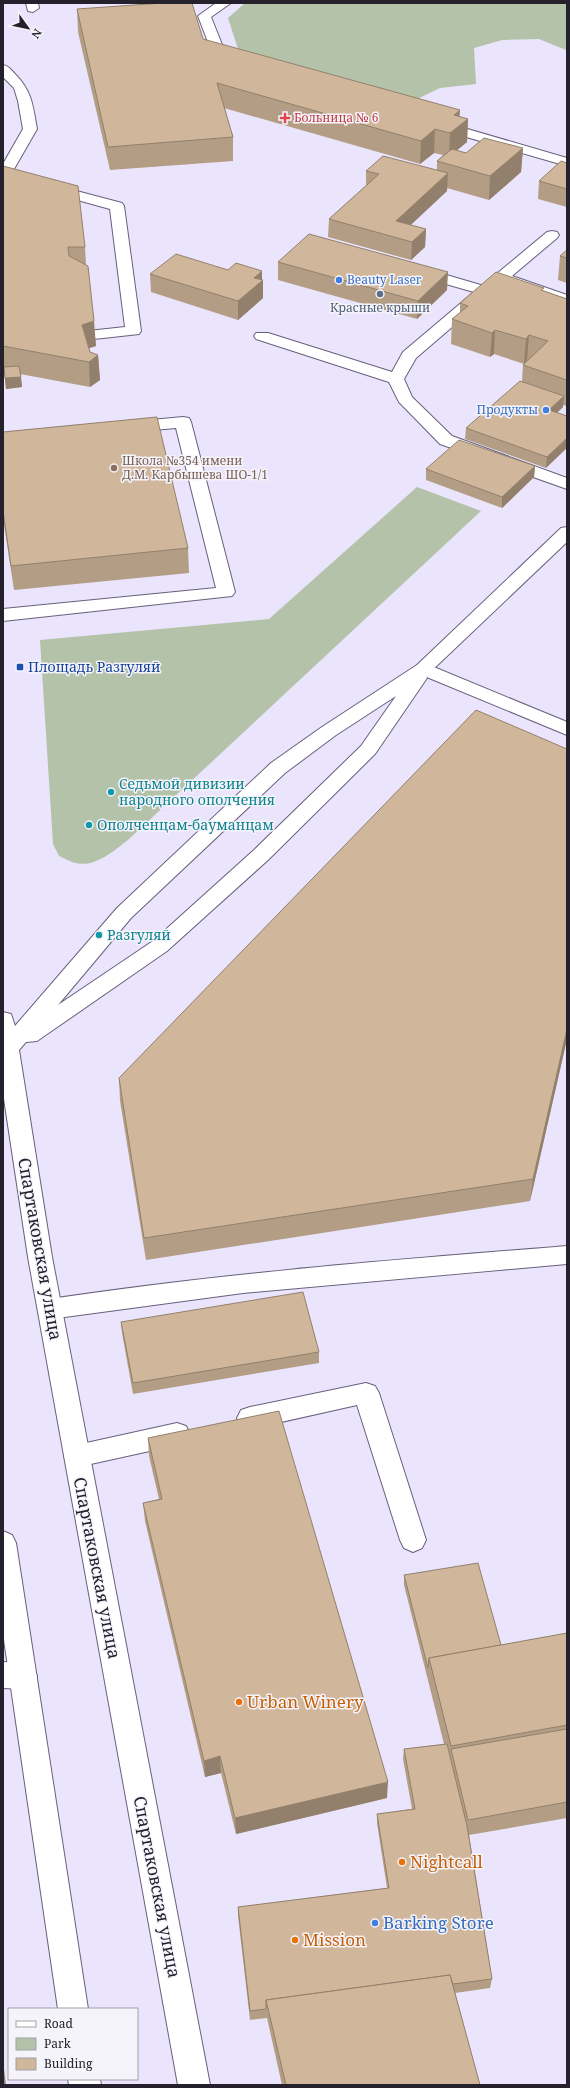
<svg xmlns="http://www.w3.org/2000/svg" width="570" height="2088" viewBox="0 0 570 2088" font-family="'Noto Serif',serif">
  <style>
    .green { fill: #b3c2a8 }
    .lines { fill: none; stroke-linecap: round; stroke-linejoin: round }
    .minor-casing { stroke: #68607b; stroke-width: 2 }
    .major-casing { stroke: #68607b; stroke-width: 2 }
    .minor { fill: #fff; fill-rule: evenodd }
    .major { fill: #fff; fill-rule: evenodd }
    .wall { fill: #b39d85 }
    .shaded-wall { fill: #92806c }
    .building { fill: #d0b79b; stroke: #92806c }
    .health-dot { fill: #e0444e; stroke: #f6f4fb; stroke-width: 1.5 }
    .shop-dot { fill: #3f7fe0; stroke: #f6f4fb; stroke-width: 1.5 }
    .service-dot { fill: #5c6f8a; stroke: #f6f4fb; stroke-width: 1.5 }
    .education-dot { fill: #8d6e63; stroke: #f6f4fb; stroke-width: 1.5 }
    .transit-dot { fill: #1a4fb4; stroke: #f6f4fb; stroke-width: 1.5 }
    .culture-dot { fill: #0f9aa8; stroke: #f6f4fb; stroke-width: 1.5 }
    .food-dot { fill: #e8710a; stroke: #f6f4fb; stroke-width: 1.5 }
    .labels { text-anchor: middle; stroke-width: 3; stroke-linejoin: round; paint-order: stroke }
    .far-health-label { font-size: 12px; fill: #be3a42; stroke: #f6f4fb; text-anchor: start }
    .far-shop-label { font-size: 12px; fill: #366cbe; stroke: #f6f4fb; text-anchor: start }
    .far-service-label { font-size: 12px; fill: #4e5e75; stroke: #f6f4fb }
    .far-education-label { font-size: 12px; fill: #785e54; stroke: #f6f4fb; text-anchor: start }
    .transit-label { font-size: 14px; fill: #164399; stroke: #f6f4fb; text-anchor: start }
    .culture-label { font-size: 14px; fill: #0d838f; stroke: #f6f4fb; text-anchor: start }
    .near-street-label { font-size: 17px; fill: #24202c; stroke: #f6f4fb }
    .near-food-label { font-size: 17px; fill: #c56008; stroke: #f6f4fb; text-anchor: start }
    .near-shop-label { font-size: 17px; fill: #366cbe; stroke: #f6f4fb; text-anchor: start }
  </style>
  <rect width="100%" height="100%" fill="#ebe4fd"/>
  <g class="green">
    <polygon points="245,3 567,3 567,52 566,50 539,39 502,40 474,48 476,84 440,88 413,101 238,49 228,18"/>
    <path d="M417 487 481 511 129 839C115 850 95 868 76 863 70 862 64 858 59 856L53 844 40 640 269 619Z"/>
  </g>
  <g class="lines">
    <defs>
      <g id="minor">
        <polygon points="26,3 38,3 39,8 33,12 28,11"/>
        <polygon points="216,3 231,3 211,17 227,57 235,60 237,63 235,66 230,67 216,63 198,16"/>
        <path d="M3 65C9 66 11 70 15 74 32 91 33 106 37 129L10 176 8 179 3 180V164L23 129 18 101 14 88 3 77Z"/>
        <polygon points="440,121 567,158 567,166 435,128 433,125 435,122"/>
        <polygon points="50,184 122,203 124,206 141,331 139,334 94,339 88,337 86,334 88,331 125,327 110,209 45,191 43,188 45,185"/>
        <polygon points="552,231 557,232 559,235 557,238 512,276 567,295 567,305 496,280 493,277 547,232"/>
        <polygon points="419,267 491,288 494,291 416,358 404,379 412,397 452,436 567,478 567,489 440,444 399,402 389,382 256,339 254,336 256,333 268,333 392,372 403,352 474,292 414,275 411,272 414,269"/>
        <polygon points="183,417 189,418 191,422 235,592 232,596 3,621 3,609 216,588 176,428 130,432 124,431 122,427 124,423 130,422"/>
        <polygon points="424,663 567,722 567,735 417,673 415,669 417,665"/>
        <path d="M567 1246V1264L243 1293 50 1319 41 1316 38 1309 41 1302 50 1299C222 1273 394 1260 567 1246Z"/>
        <polygon points="366,1383 375,1386 379,1393 426,1540 422,1548 413,1552 404,1548 400,1540 357,1405 250,1429 241,1426 237,1418 241,1410 250,1407"/>
        <polygon points="177,1423 186,1426 190,1434 186,1442 177,1445 77,1467 68,1464 64,1456 68,1448 77,1445"/>
        <polygon points="3,1662 23,1663 33,1667 37,1676 33,1685 23,1689 3,1688"/>
      </g>
      <g id="major">
        <path d="M567 527V542L426 676 427 678 375 754 268 860 167 951 37 1041 26 1042 19 1050 52 1257 210 2085H178L28 1257 3 1092V1012L11 1014 15 1026 117 908 271 763 322 727 417 665 561 528ZM396 696 361 746 254 850 153 941 58 1005 131 918 285 773 336 735Z"/>
        <polygon points="3,1531 12,1535 16,1543 88,2009 58,2009 3,1633"/>
        <polygon points="68,2079 100,2079 101,2085 69,2085"/>
      </g>
    </defs>
    <use href="#minor" class="minor-casing"/>
    <use href="#major" class="major-casing"/>
    <use href="#minor" class="minor"/>
    <use href="#major" class="major"/>
  </g>
  <g class="wall">
    <polygon points="77,9 203,39 468,119 467,142 457,150 466,153 523,148 521,172 489,200 447,188 447,191 410,225 426,229 425,247 411,260 328,237 329,219 366,186 366,171 437,170 437,161 443,155 434,153 420,164 224,108 233,137 233,161 110,170 78,32"/>
    <polygon points="567,163 567,207 538,199 539,181"/>
    <polygon points="3,166 85,247 86,265 96,346 89,348 90,352 98,355 100,380 90,387 20,374 22,387 6,389 4,371 3,371"/>
    <polygon points="567,250 567,283 558,280 560,256"/>
    <polygon points="278,262 447,290 417,319 278,280"/>
    <polygon points="150,274 262,280 263,298 238,320 151,292"/>
    <polygon points="544,291 567,299 567,406 563,405 563,407 557,413 546,468 465,439 466,428 522,381 523,365 528,360 527,360 524,364 494,354 490,357 451,344 452,319 460,313 460,303"/>
    <polygon points="3,432 188,548 189,573 14,590 3,518"/>
    <polygon points="535,466 534,477 502,508 426,480 426,469"/>
    <polygon points="567,1039 530,1201 146,1260 120,1101 119,1078"/>
    <polygon points="121,1322 319,1352 319,1363 133,1394 122,1333"/>
    <polygon points="148,1438 387,1798 236,1834 221,1773 205,1777 145,1521 143,1503 159,1499 149,1456"/>
    <polygon points="404,1575 501,1645 567,1633 567,1818 469,1835 492,1979 490,1988 455,1993 480,2085 282,2085 267,2018 250,2020 238,1916 238,1907 387,1888 377,1823 377,1814 412,1809 403,1759 404,1749 444,1744 404,1585"/>
  </g>
  <g class="shaded-wall">
    <polygon points="460,110 459,126 468,119 467,142 449,157 450,133 454,115"/>
    <polygon points="435,129 434,153 420,164 421,141"/>
    <polygon points="523,148 521,172 489,200 490,176"/>
    <polygon points="448,173 447,191 397,238 396,221"/>
    <polygon points="426,229 425,247 411,260 412,242"/>
    <polygon points="262,271 262,281 263,280 263,298 238,320 238,301 254,278"/>
    <polygon points="448,272 447,290 417,319 418,301"/>
    <polygon points="94,321 96,346 83,350 82,325"/>
    <polygon points="495,330 494,354 490,357 492,333"/>
    <polygon points="529,335 527,360 524,364 526,339"/>
    <polygon points="98,355 100,380 90,387 89,362"/>
    <polygon points="21,377 22,387 6,389 5,378"/>
    <polygon points="564,396 563,407 548,421 549,410"/>
    <polygon points="567,438 567,448 546,468 547,457"/>
    <polygon points="535,466 534,477 502,508 502,497"/>
    <polygon points="567,1029 567,1039 530,1201 533,1179"/>
    <polygon points="220,1756 221,1773 205,1777 204,1761"/>
    <polygon points="388,1782 387,1798 236,1834 235,1818"/>
    <polygon points="3,2061 6,2085 5,2085 3,2073"/>
  </g>
  <g class="building">
    <polygon points="163,3 192,3 203,39 460,110 454,115 468,119 450,133 435,129 421,141 217,83 233,137 108,147 77,9"/>
    <polygon points="484,138 523,148 490,176 437,161 452,149 466,153"/>
    <polygon points="383,156 448,173 396,221 426,229 412,242 329,219 379,174 366,171"/>
    <polygon points="561,161 567,163 567,189 539,181"/>
    <polygon points="3,166 78,186 85,247 68,247 69,256 88,266 94,321 82,325 90,352 98,355 89,362 3,346"/>
    <polygon points="309,234 448,272 418,301 278,262"/>
    <polygon points="567,250 567,258 560,256"/>
    <polygon points="176,254 228,270 236,263 262,271 254,278 263,280 238,301 150,274"/>
    <polygon points="496,272 544,288 541,290 567,299 567,380 523,365 548,341 529,335 526,339 495,330 492,333 452,319 468,306 460,303"/>
    <polygon points="19,366 21,377 5,378 4,367"/>
    <polygon points="520,381 564,396 549,410 567,416 567,438 547,457 466,428"/>
    <polygon points="157,417 188,548 11,566 3,511 3,432"/>
    <polygon points="459,440 535,466 502,497 426,469"/>
    <polygon points="476,710 567,749 567,1029 533,1179 144,1238 119,1078"/>
    <polygon points="303,1292 319,1352 133,1383 121,1322"/>
    <polygon points="279,1411 388,1782 235,1818 220,1756 204,1761 143,1503 162,1499 148,1438"/>
    <polygon points="478,1563 501,1645 429,1658 428,1668 404,1575"/>
    <polygon points="567,1633 567,1725 451,1746 429,1658"/>
    <polygon points="567,1729 567,1802 468,1820 451,1749"/>
    <polygon points="447,1744 467,1826 492,1979 453,1984 450,1975 266,2000 266,2009 250,2011 238,1907 389,1888 377,1814 415,1809 404,1749"/>
    <polygon points="450,1975 480,2085 286,2085 266,2000"/>
    <polygon points="3,2073 5,2085 3,2085"/>
  </g>
  <path class="health-dot" d="M283 112h4v4h4v4h-4v4h-4v-4h-4v-4h4z"/>
  <g class="shop-dot">
    <circle cx="339" cy="280" r="4"/>
    <circle cx="546" cy="410" r="4"/>
    <circle cx="375" cy="1923" r="4"/>
  </g>
  <circle class="service-dot" cx="380" cy="294" r="4"/>
  <circle class="education-dot" cx="114" cy="468" r="4"/>
  <rect class="transit-dot" x="16" y="663" width="8" height="8" rx="2"/>
  <g class="culture-dot">
    <circle cx="111" cy="792" r="4"/>
    <circle cx="89" cy="825" r="4"/>
    <circle cx="99" cy="935" r="4"/>
  </g>
  <g class="food-dot">
    <circle cx="239" cy="1702" r="4"/>
    <circle cx="402" cy="1862" r="4"/>
    <circle cx="295" cy="1940" r="4"/>
  </g>
  <g class="labels">
    <g class="far-health-label">
      <text x="294" y="122">Больница № 6</text>
    </g>
    <g class="far-shop-label">
      <text x="347" y="284">Beauty Laser</text>
      <text x="538" y="414" text-anchor="end">Продукты</text>
    </g>
    <g class="far-service-label">
      <text x="380" y="312">Красные крыши</text>
    </g>
    <g class="far-education-label">
      <text x="122" y="465">Школа №354 имени<tspan x="122" dy="14">Д.М. Карбышева ШО-1/1</tspan></text>
    </g>
    <g class="transit-label">
      <text x="28" y="672">Площадь Разгуляй</text>
    </g>
    <g class="culture-label">
      <text x="119" y="789">Седьмой дивизии<tspan x="119" dy="16">народного ополчения</tspan></text>
      <text x="97" y="830">Ополченцам-бауманцам</text>
      <text x="107" y="940">Разгуляй</text>
    </g>
    <g class="near-street-label">
      <text transform="translate(40 1249) rotate(80)" y="6">Спартаковская улица</text>
      <text transform="translate(97 1568) rotate(79)" y="6">Спартаковская улица</text>
      <text transform="translate(157 1887) rotate(79)" y="6">Спартаковская улица</text>
    </g>
    <g class="near-food-label">
      <text x="247" y="1708">Urban Winery</text>
      <text x="410" y="1868">Nightcall</text>
      <text x="303" y="1946">Mission</text>
    </g>
    <g class="near-shop-label">
      <text x="383" y="1929">Barking Store</text>
    </g>
  </g>
  <rect width="570" height="2088" fill="none" stroke="#24202c" stroke-width="8"/>
  <rect x="8" y="2008" width="130" height="72" fill="#f6f4fb" stroke="#a29fa8"/>
  <rect x="16" y="2021" width="20" height="6" fill="#ffffff" stroke="#a29fa8"/>
  <text x="44" y="2028" font-size="12" fill="#24202c">Road</text>
  <rect x="16" y="2038" width="20" height="12" fill="#b3c2a8" stroke="#a29fa8"/>
  <text x="44" y="2048" font-size="12" fill="#24202c">Park</text>
  <rect x="16" y="2058" width="20" height="12" fill="#d0b79b" stroke="#a29fa8"/>
  <text x="44" y="2068" font-size="12" fill="#24202c">Building</text>
  <g transform="translate(28 28) rotate(123)" stroke="#f6f4fb" stroke-width="3" paint-order="stroke">
  <path d="M0-3L7 15L0 10L-7 15Z" fill="#24202c"/>
  <text y="-6" font-size="11" font-weight="bold" text-anchor="middle" fill="#24202c">N</text>
  </g>
</svg>
